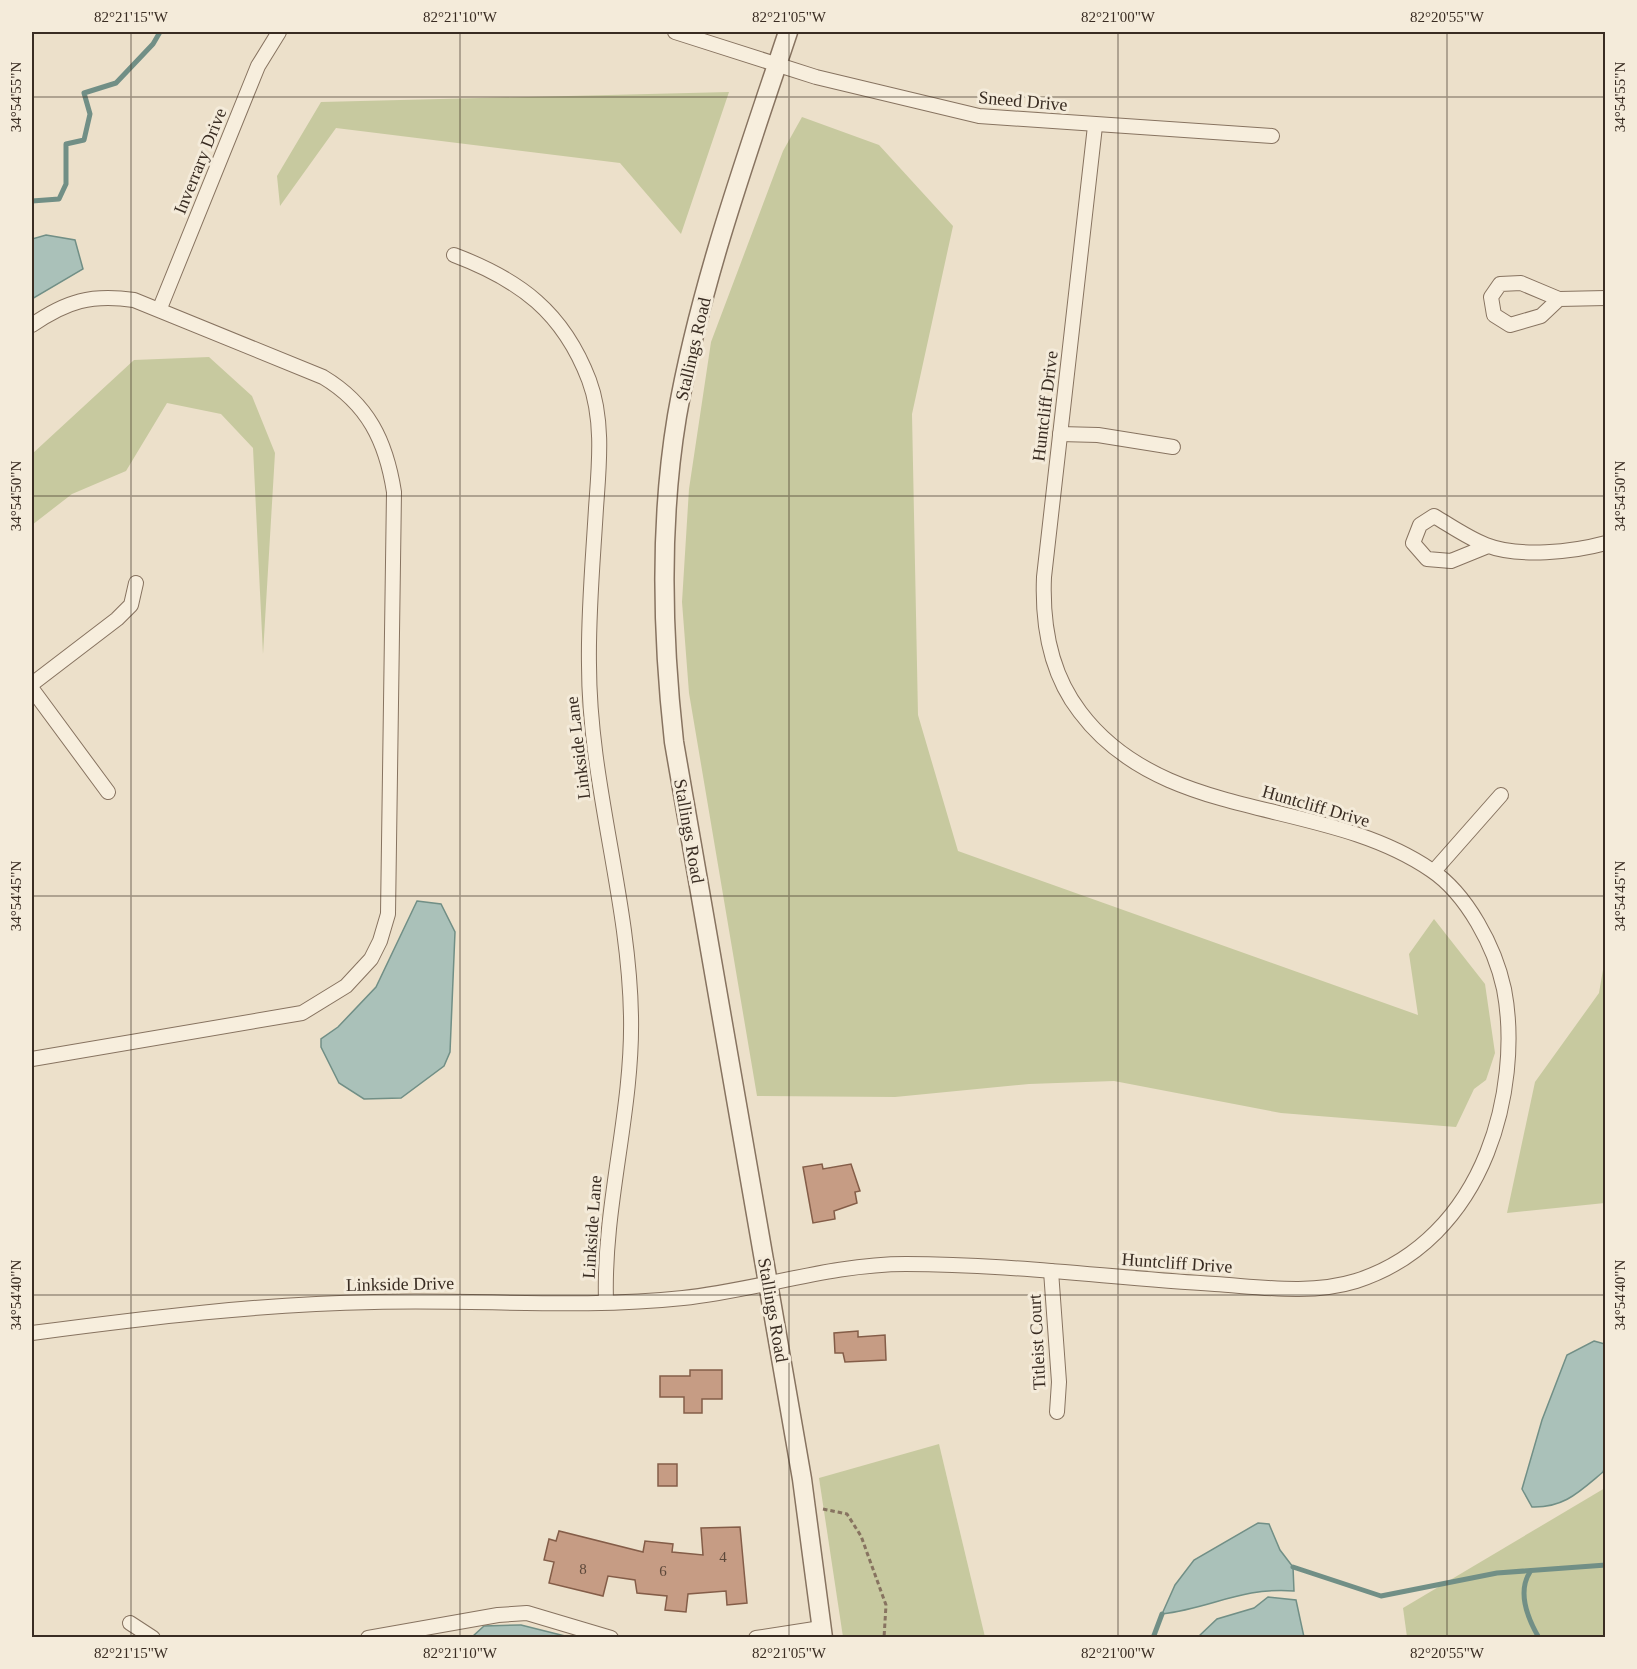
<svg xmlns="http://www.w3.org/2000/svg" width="1637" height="1669" viewBox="0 0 1637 1669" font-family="'Times New Roman',serif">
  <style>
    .green { fill: #c7c99f }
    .water { fill: #aac1b9; stroke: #718f86; stroke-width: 1.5 }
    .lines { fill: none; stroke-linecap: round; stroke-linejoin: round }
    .stream { stroke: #718f86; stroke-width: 5 }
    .building { fill: #c69c84; stroke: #845d48; stroke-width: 1.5 }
    .minor-casing { stroke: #877360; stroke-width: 16 }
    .tertiary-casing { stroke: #877360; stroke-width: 21 }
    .path { stroke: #877360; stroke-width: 3; stroke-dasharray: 4.5 3; stroke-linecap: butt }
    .minor { stroke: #f7eedd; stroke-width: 14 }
    .tertiary { stroke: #f7eedd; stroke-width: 18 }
    .ticks { fill: none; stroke: #392c22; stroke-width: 1.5; stroke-opacity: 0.45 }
    .labels { text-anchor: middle; stroke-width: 6; stroke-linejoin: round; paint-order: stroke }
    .number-label { font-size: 15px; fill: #5c483a }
    .street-label { font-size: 18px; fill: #392c22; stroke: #f4ebda }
    .neatline { fill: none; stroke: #392c22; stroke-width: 2 }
    .ticks-label { font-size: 15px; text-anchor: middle; fill: #392c22 }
  </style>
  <rect width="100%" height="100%" fill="#ece0ca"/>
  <g class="green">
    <polygon points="729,92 681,234 620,163 336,128 280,206 277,176 321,102"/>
    <polygon points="802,117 879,145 953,226 912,414 918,715 958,851 1418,1015 1409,954 1434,919 1485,984 1495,1053 1486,1080 1474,1089 1456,1127 1281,1113 1114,1081 1029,1084 895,1097 757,1096 689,693 682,602 689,489 711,342 783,151"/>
    <polygon points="209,357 252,396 275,453 263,654 253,448 221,414 167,403 126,471 72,494 32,525 32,454 134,360"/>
    <polygon points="1605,958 1605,1203 1507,1213 1535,1082 1599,993"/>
    <polygon points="939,1444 985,1637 843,1637 819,1478"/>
    <polygon points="1605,1488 1606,1627 1602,1637 1407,1637 1403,1608"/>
  </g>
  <g class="water">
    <polygon points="46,235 75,240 83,269 32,299 32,239"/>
    <polygon points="417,901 441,904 455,932 450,1052 444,1066 401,1098 364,1099 339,1083 321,1047 321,1039 338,1027 376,987"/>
    <path d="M1594 1341 1605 1344V1466L1603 1472C1579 1492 1564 1508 1532 1507L1522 1489 1542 1420 1567 1355Z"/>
    <path d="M1258 1523 1269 1524 1280 1550 1293 1567 1294 1591C1241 1587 1212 1608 1162 1614L1175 1585 1194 1560Z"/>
    <polygon points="1268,1597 1296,1600 1304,1637 1198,1637 1217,1619 1254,1608"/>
    <polygon points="520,1625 521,1625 569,1637 472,1637 484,1626"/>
  </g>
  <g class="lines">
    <g class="stream">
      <polyline points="32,201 59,199 66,184 66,144 84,140 90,114 84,93 116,83 153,44 160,32"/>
      <polyline points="1293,1567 1381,1596 1497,1573 1606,1565"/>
      <path d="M1530 1572C1517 1592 1528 1619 1539 1638"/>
      <polyline points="1153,1638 1162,1614"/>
    </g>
  </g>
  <g class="building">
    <polygon points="822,1164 823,1169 851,1164 860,1191 855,1192 857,1203 834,1211 835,1219 813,1223 803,1167"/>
    <polygon points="858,1331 858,1337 885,1335 886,1360 845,1362 843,1353 835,1353 834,1333"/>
    <polygon points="690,1370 722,1370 722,1399 702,1399 702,1413 684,1413 684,1397 660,1397 660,1376 690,1376"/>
    <rect x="658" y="1464" width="19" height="22"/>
    <polygon points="740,1527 747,1603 727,1605 726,1591 688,1594 686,1612 665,1610 667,1596 637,1593 635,1580 608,1576 603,1596 549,1583 554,1562 544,1560 549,1539 556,1541 559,1531 643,1552 645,1541 673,1544 672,1552 703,1555 701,1528"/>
  </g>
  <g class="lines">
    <defs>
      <g id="minor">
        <polyline points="675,32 816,77 979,116 1272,136"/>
        <path d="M454 255C520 280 563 312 589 380 604 420 599 466 596 508 593 560 588 613 589 665 589 783 629 898 631 1016 633 1112 603 1205 606 1301"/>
        <polyline points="1559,299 1541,316 1510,325 1494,315 1491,297 1500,284 1521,283 1559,299 1606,298"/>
        <polyline points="160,308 258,66 279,32"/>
        <path d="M32 325C67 301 91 294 134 300L323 377C368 404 386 441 394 492L388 914 380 941 371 959 346 986 302 1013 32 1059"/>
        <polyline points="1060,434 1098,435 1173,447"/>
        <path d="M1488 546 1451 561 1427 559 1413 543 1420 525 1434 516C1451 526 1468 538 1486 545 1519 558 1573 552 1606 543"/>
        <polyline points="32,684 117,619 131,605 136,583"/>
        <polyline points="32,689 108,792"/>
        <polyline points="1434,871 1501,795"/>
        <polyline points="1051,1271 1059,1382 1057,1412"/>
        <path d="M32 1333C146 1318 259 1304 374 1302 477 1299 581 1309 683 1298 758 1290 831 1264 906 1264 1009 1264 1112 1278 1215 1284 1261 1287 1311 1295 1356 1281 1419 1261 1463 1213 1487 1153 1507 1103 1514 1041 1504 989 1495 947 1467 894 1431 870 1323 796 1164 824 1080 712 1050 673 1042 625 1044 577L1095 126"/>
        <polyline points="130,1623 153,1638"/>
        <polyline points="368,1638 498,1615 527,1613 611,1638"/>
        <polyline points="756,1638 821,1628"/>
      </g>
      <path id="tertiary" d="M788 32C746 158 700 285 677 416 659 524 662 634 674 742L802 1479 823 1638"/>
    </defs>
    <use href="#minor" class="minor-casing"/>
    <use href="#tertiary" class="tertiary-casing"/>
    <polyline class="path" points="823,1509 847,1514 861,1536 886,1605 884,1638"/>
    <use href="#minor" class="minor"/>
    <use href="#tertiary" class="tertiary"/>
  </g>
  <path class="ticks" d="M131 32V1638M460 32V1638M789 32V1638M1118 32V1638M1447 32V1638M32 97H1606M32 496H1606M32 896H1606M32 1295H1606"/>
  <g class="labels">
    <g class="number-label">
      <text x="723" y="1562">4</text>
      <text x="583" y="1574">8</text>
      <text x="663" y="1576">6</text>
    </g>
    <g class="street-label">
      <text transform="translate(1023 101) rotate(5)" y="6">Sneed Drive</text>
      <text transform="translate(200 161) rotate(-68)" y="6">Inverrary Drive</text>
      <text transform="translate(693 349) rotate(-77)" y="6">Stallings Road</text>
      <text transform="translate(1045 406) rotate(-83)" y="6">Huntcliff Drive</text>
      <text transform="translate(578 748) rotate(-97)" y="6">Linkside Lane</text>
      <text transform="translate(1316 806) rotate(16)" y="6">Huntcliff Drive</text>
      <text transform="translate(689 831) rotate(80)" y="6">Stallings Road</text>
      <text transform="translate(592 1227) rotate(-86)" y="6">Linkside Lane</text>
      <text transform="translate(1177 1263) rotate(4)" y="6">Huntcliff Drive</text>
      <text transform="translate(400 1284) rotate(-1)" y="6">Linkside Drive</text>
      <text transform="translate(773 1310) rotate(80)" y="6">Stallings Road</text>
      <text transform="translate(1037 1342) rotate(-93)" y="6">Titleist Court</text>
    </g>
  </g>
  <rect width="1637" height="1669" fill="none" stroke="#f4ebda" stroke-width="66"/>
  <rect x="33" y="33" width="1571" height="1603" class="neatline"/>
  <g class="ticks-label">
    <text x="131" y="22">82°21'15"W</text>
    <text x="460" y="22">82°21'10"W</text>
    <text x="789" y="22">82°21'05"W</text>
    <text x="1118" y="22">82°21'00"W</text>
    <text x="1447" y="22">82°20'55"W</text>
    <text transform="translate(16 97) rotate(-90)" y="5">34°54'55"N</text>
    <text transform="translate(1620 97) rotate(-90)" y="5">34°54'55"N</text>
    <text transform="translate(16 496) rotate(-90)" y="5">34°54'50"N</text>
    <text transform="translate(1620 496) rotate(-90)" y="5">34°54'50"N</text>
    <text transform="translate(16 896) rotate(-90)" y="5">34°54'45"N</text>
    <text transform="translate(1620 896) rotate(-90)" y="5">34°54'45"N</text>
    <text transform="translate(16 1295) rotate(-90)" y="5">34°54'40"N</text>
    <text transform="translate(1620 1295) rotate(-90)" y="5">34°54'40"N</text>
    <text x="131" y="1658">82°21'15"W</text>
    <text x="460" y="1658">82°21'10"W</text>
    <text x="789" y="1658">82°21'05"W</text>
    <text x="1118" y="1658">82°21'00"W</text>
    <text x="1447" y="1658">82°20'55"W</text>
  </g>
</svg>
